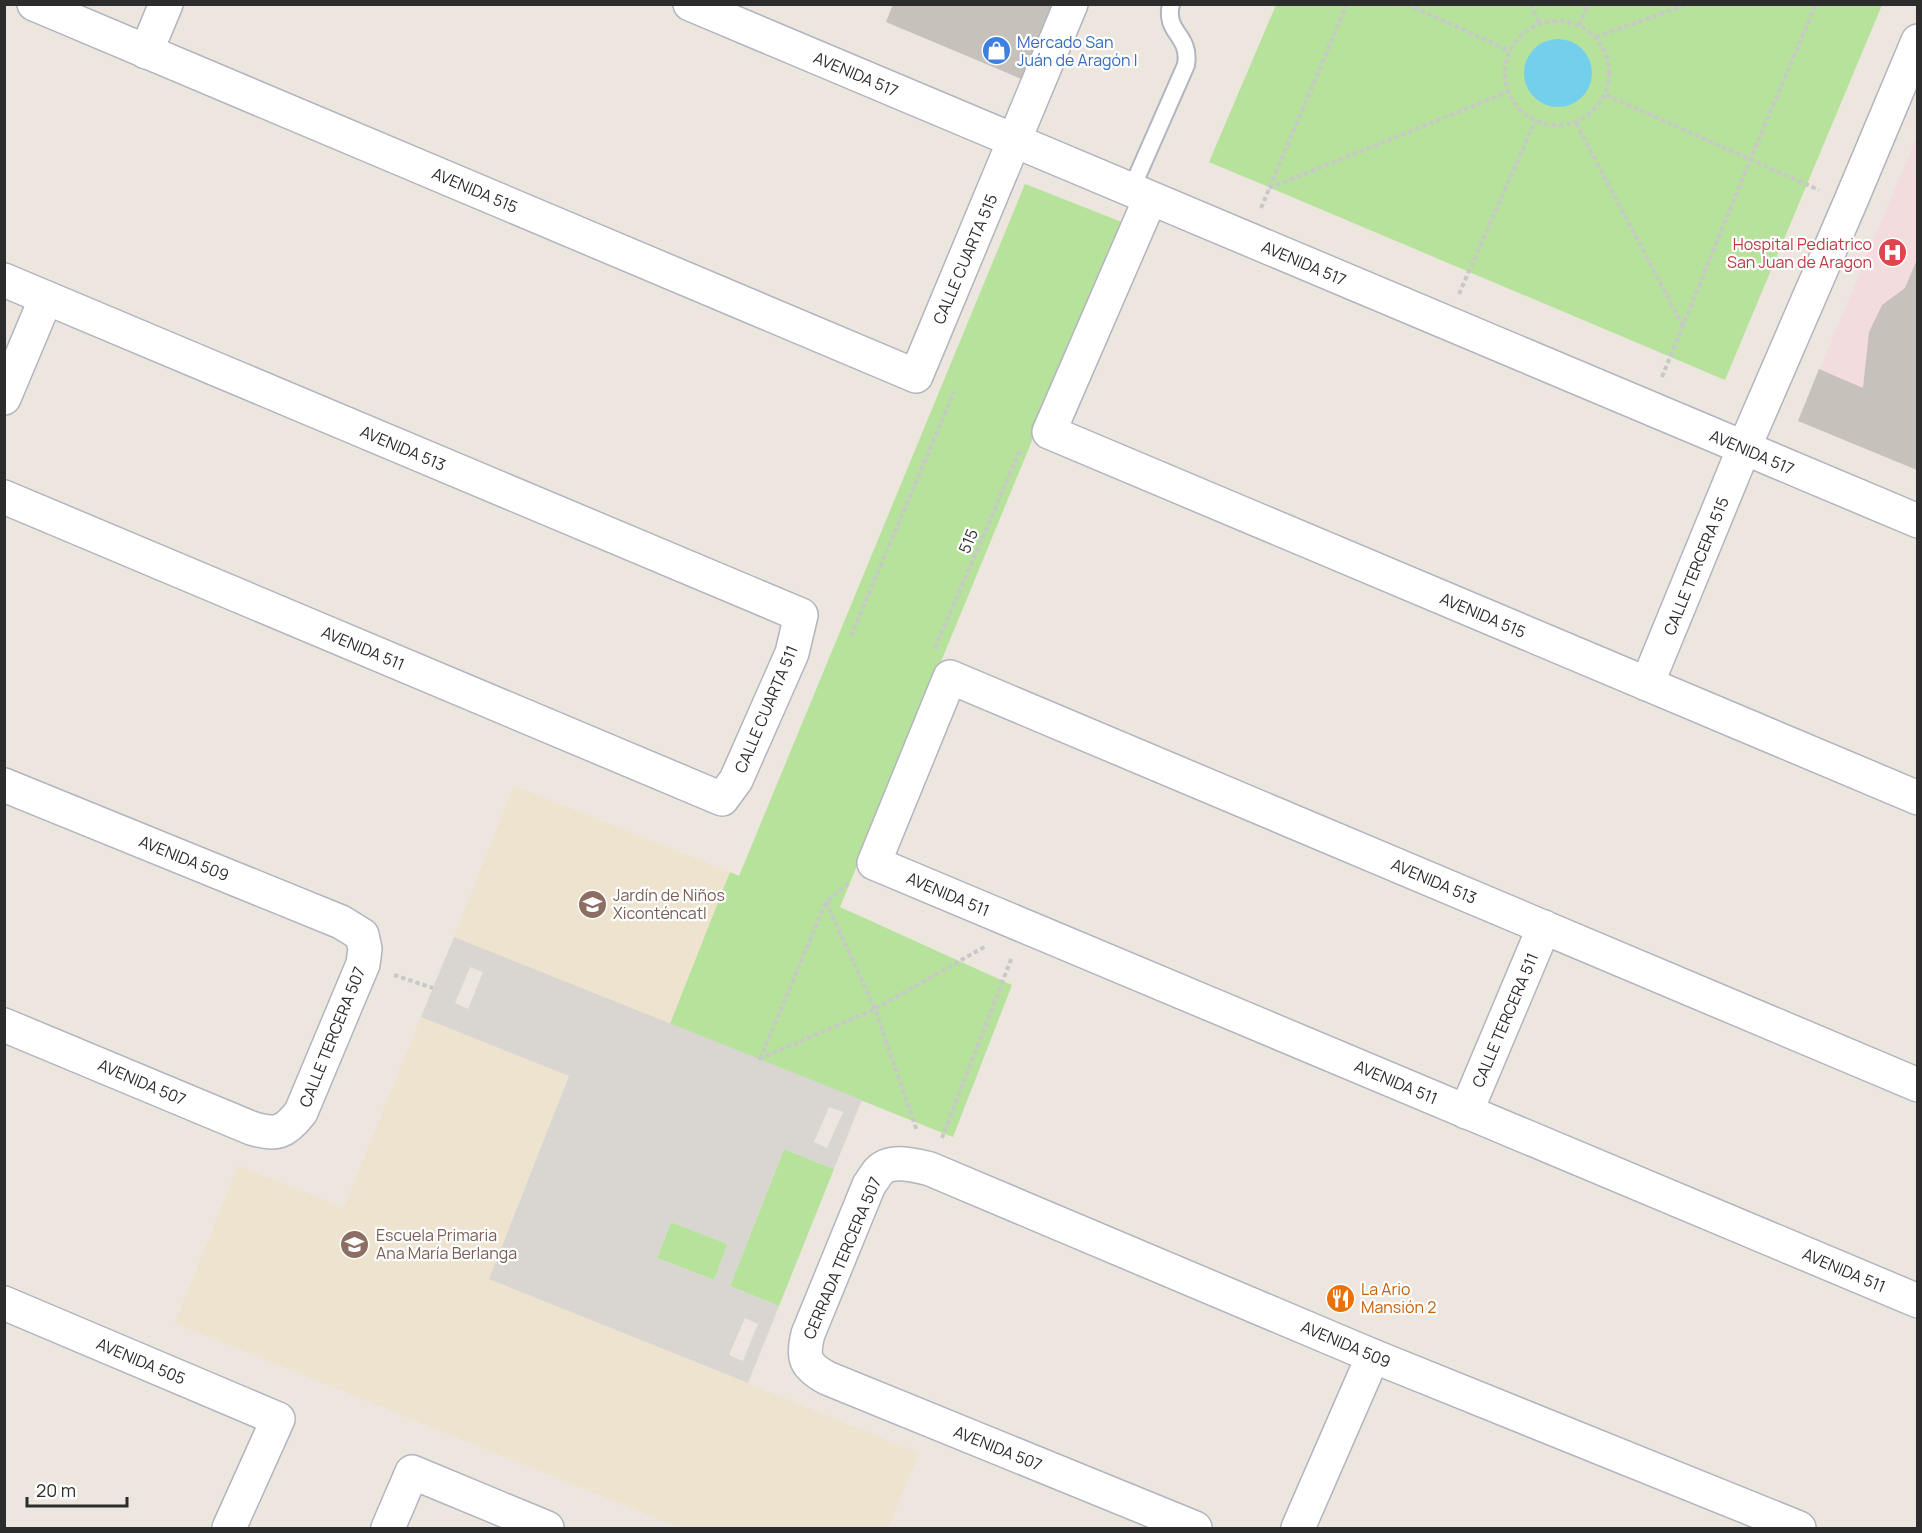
<svg xmlns="http://www.w3.org/2000/svg" width="1922" height="1533" viewBox="0 0 1922 1533" font-family="Manrope,sans-serif">
  <style>
    .education { fill: #eee3ce }
    .medical { fill: #f3dcde }
    .green { fill: #b6e29c }
    .plaza { fill: #d9d6d1; fill-rule: evenodd }
    .water { fill: #74cfec }
    .building { fill: #c6c1ba }
    .lines { fill: none; stroke-linecap: round; stroke-linejoin: round }
    .lane-casing { stroke: #b2b5bf; stroke-width: 20 }
    .street-casing { stroke: #b2b5bf; stroke-width: 36 }
    .secondary-casing { stroke: #b2b5bf; stroke-width: 36 }
    .path { stroke: #c8c8c8; stroke-width: 4; stroke-dasharray: 4.5 3; stroke-linecap: butt }
    .lane { stroke: #fff; stroke-width: 16 }
    .street { stroke: #fff; stroke-width: 33 }
    .secondary { stroke: #fff; stroke-width: 33 }
    .labels { text-anchor: middle; stroke-width: 4.5; stroke-linejoin: round; paint-order: stroke }
    .shop-label { font-size: 16px; fill: #366cbe; stroke: #fff; text-anchor: start }
    .street-label { font-size: 16px; fill: #2c2c2c; stroke: #fff }
    .health-label { font-size: 16px; fill: #be3a42; stroke: #fff; text-anchor: end }
    .education-label { font-size: 16px; fill: #785e54; stroke: #fff; text-anchor: start }
    .food-label { font-size: 16px; fill: #c56008; stroke: #fff; text-anchor: start }
  </style>
  <rect width="100%" height="100%" fill="#ede6de"/>
  <g class="education">
    <polygon points="514,786 730,872 670,1024 454,937"/>
    <polygon points="421,1017 569,1076 489,1279 919,1453 888,1528 681,1528 175,1323 238,1166 344,1208"/>
  </g>
  <polygon class="medical" points="1917,136 1917,470 1798,421"/>
  <g class="green">
    <polygon points="1276,5 1882,5 1725,380 1209,162"/>
    <polygon points="1025,184 1122,222 840,907 1012,985 953,1137 670,1024 730,872 739,876"/>
    <polygon points="784,1149 834,1169 779,1306 730,1286"/>
    <polygon points="671,1222 728,1244 714,1280 657,1258"/>
  </g>
  <path class="plaza" d="M454 937 862 1100 834 1169 784 1149 730 1286 779 1306 748 1383 489 1279 569 1076 421 1017ZM470 967 483 972 468 1009 455 1003ZM829 1107 843 1112 827 1148 814 1142ZM671 1222 728 1244 714 1280 657 1258ZM745 1318 758 1324 743 1361 729 1355Z"/>
  <circle class="water" cx="1558" cy="73" r="34"/>
  <g class="building">
    <polygon points="893,4 1056,4 1024,80 886,22"/>
    <polygon points="1918,257 1918,469 1917,470 1798,421 1819,369 1863,388 1869,332 1882,305 1905,288"/>
  </g>
  <g class="lines">
    <defs>
      <path id="lane" d="M1131 190 1186 65C1191 34 1164 34 1171 4"/>
      <g id="street">
        <polyline points="34,4 916,376 1071,4"/>
        <polyline points="146,52 166,4"/>
        <polyline points="1150,199 1049,432 1918,798"/>
        <polyline points="4,280 801,615 792,653 736,780 722,799 4,497"/>
        <polyline points="4,398 46,298"/>
        <polyline points="1647,684 1744,448 1850,203 1918,41"/>
        <path d="M4 785 341 922 362 935 365 949 363 964 301 1112C285 1133 276 1136 251 1128L4 1025"/>
        <polyline points="1918,1085 950,677 874,863 1918,1301"/>
        <polyline points="1466,1112 1544,927"/>
        <polyline points="4,1303 278,1419 229,1528"/>
        <polyline points="388,1528 412,1472 547,1528"/>
        <path d="M1195 1528 827 1378C805 1366 802 1358 808 1334L869 1185C872 1181 875 1176 878 1172 890 1158 914 1165 930 1169L1373 1356 1799 1528"/>
        <polyline points="1298,1528 1373,1356"/>
      </g>
      <polyline id="secondary" points="690,4 1918,521"/>
    </defs>
    <use href="#lane" class="lane-casing"/>
    <use href="#street" class="street-casing"/>
    <use href="#secondary" class="secondary-casing"/>
    <g class="path">
      <polyline points="1407,4 1510,51"/>
      <polyline points="1531,4 1539,23"/>
      <circle cx="1557" cy="73" r="52"/>
      <polyline points="1579,25 1588,4"/>
      <polyline points="1596,37 1688,4"/>
      <polyline points="1606,95 1819,190"/>
      <polyline points="1576,123 1683,326"/>
      <polyline points="1269,188 1508,92"/>
      <polyline points="1261,208 1347,4"/>
      <polyline points="1459,294 1535,121"/>
      <polyline points="1662,377 1750,160 1816,4"/>
      <polyline points="851,636 954,392"/>
      <polyline points="935,648 1021,448"/>
      <polyline points="826,902 875,1009 917,1131"/>
      <polyline points="394,975 433,988"/>
      <polyline points="759,1059 875,1009 986,946"/>
      <polyline points="760,1059 826,902 849,883"/>
      <polyline points="942,1138 1012,957"/>
    </g>
    <use href="#lane" class="lane"/>
    <use href="#street" class="street"/>
    <use href="#secondary" class="secondary"/>
  </g>
  <defs>
    <symbol id="shop-disc" viewBox="-11 -11 22 22"><circle r="9.5" fill="#3f7fe0" stroke="#fff"/><path d="M-5-2.5h2.3a2.7 3.5 0 0 1 5.4 0H5L5.5 6h-11ZM-1.5-2.5h3a1.5 2.3 0 0 0-3 0Z" fill="#fff"/></symbol>
    <symbol id="hospital-disc" viewBox="-11 -11 22 22"><circle r="9.5" fill="#e0444e" stroke="#fff"/><path d="M-5-5h3v3.5h4V-5h3V5h-3V1.5h-4V5h-3Z" fill="#fff"/></symbol>
    <symbol id="school-disc" viewBox="-11 -11 22 22"><circle r="9.5" fill="#8d6e63" stroke="#fff"/><path d="M0-5L7-2L0 1L-7-2ZM-4 1L0 2.5L4 1V4Q0 6-4 4Z" fill="#fff"/></symbol>
    <symbol id="restaurant-disc" viewBox="-11 -11 22 22"><circle r="9.5" fill="#e8710a" stroke="#fff"/><path d="M-5-6h1v4h1v-4h1v4h1v-4h1v5L-1.5 .5V6h-2V.5L-5-1ZM5-6V6H3V1.5H1.5Q1.5-4 5-6Z" fill="#fff"/></symbol>
  </defs>
  <g fill-rule="evenodd">
    <use href="#shop-disc" x="980" y="34" width="33" height="33"/>
    <use href="#hospital-disc" x="1876" y="236" width="33" height="33"/>
    <use href="#school-disc" x="576" y="888" width="33" height="33"/>
    <use href="#school-disc" x="338" y="1228" width="33" height="33"/>
    <use href="#restaurant-disc" x="1324" y="1282" width="33" height="33"/>
  </g>
  <g class="labels">
    <g class="shop-label">
      <text x="1017" y="48">Mercado San<tspan x="1017" dy="18">Juán de Aragón I</tspan></text>
    </g>
    <g class="street-label">
      <text transform="translate(856 74) rotate(23)" y="6">AVENIDA 517</text>
      <text transform="translate(475 190) rotate(23)" y="6">AVENIDA 515</text>
      <text transform="translate(965 259) rotate(-67)" y="6">CALLE CUARTA 515</text>
      <text transform="translate(1304 263) rotate(23)" y="6">AVENIDA 517</text>
      <text transform="translate(403 448) rotate(23)" y="6">AVENIDA 513</text>
      <text transform="translate(1752 452) rotate(23)" y="6">AVENIDA 517</text>
      <text transform="translate(968 541) rotate(-67)" y="6">515</text>
      <text transform="translate(1696 566) rotate(-68)" y="6">CALLE TERCERA 515</text>
      <text transform="translate(1483 615) rotate(23)" y="6">AVENIDA 515</text>
      <text transform="translate(363 648) rotate(23)" y="6">AVENIDA 511</text>
      <text transform="translate(766 709) rotate(-67)" y="6">CALLE CUARTA 511</text>
      <text transform="translate(184 858) rotate(22)" y="6">AVENIDA 509</text>
      <text transform="translate(1434 881) rotate(23)" y="6">AVENIDA 513</text>
      <text transform="translate(948 894) rotate(23)" y="6">AVENIDA 511</text>
      <text transform="translate(1505 1020) rotate(-67)" y="6">CALLE TERCERA 511</text>
      <text transform="translate(332 1037) rotate(-68)" y="6">CALLE TERCERA 507</text>
      <text transform="translate(142 1082) rotate(23)" y="6">AVENIDA 507</text>
      <text transform="translate(1396 1082) rotate(23)" y="6">AVENIDA 511</text>
      <text transform="translate(842 1258) rotate(-67)" y="6">CERRADA TERCERA 507</text>
      <text transform="translate(1844 1270) rotate(23)" y="6">AVENIDA 511</text>
      <text transform="translate(1346 1344) rotate(23)" y="6">AVENIDA 509</text>
      <text transform="translate(141 1361) rotate(23)" y="6">AVENIDA 505</text>
      <text transform="translate(998 1448) rotate(22)" y="6">AVENIDA 507</text>
    </g>
    <g class="health-label">
      <text x="1872" y="250">Hospital Pediatrico<tspan x="1872" dy="18">San Juan de Aragon</tspan></text>
    </g>
    <g class="education-label">
      <text x="613" y="901">Jardín de Niños<tspan x="613" dy="18">Xiconténcatl</tspan></text>
      <text x="376" y="1241">Escuela Primaria<tspan x="376" dy="18">Ana María Berlanga</tspan></text>
    </g>
    <g class="food-label">
      <text x="1361" y="1295">La Ario<tspan x="1361" dy="18">Mansión 2</tspan></text>
    </g>
  </g>
  <rect width="1922" height="1533" fill="none" stroke="#2c2c2c" stroke-width="12"/>
  <path d="M27 1497v9h100v-9" fill="none" stroke="#2c2c2c" stroke-width="3"/>
  <text x="36" y="1497" font-size="18" fill="#2c2c2c" stroke="#ffffff" stroke-width="4.5" paint-order="stroke">20 m</text>
</svg>
